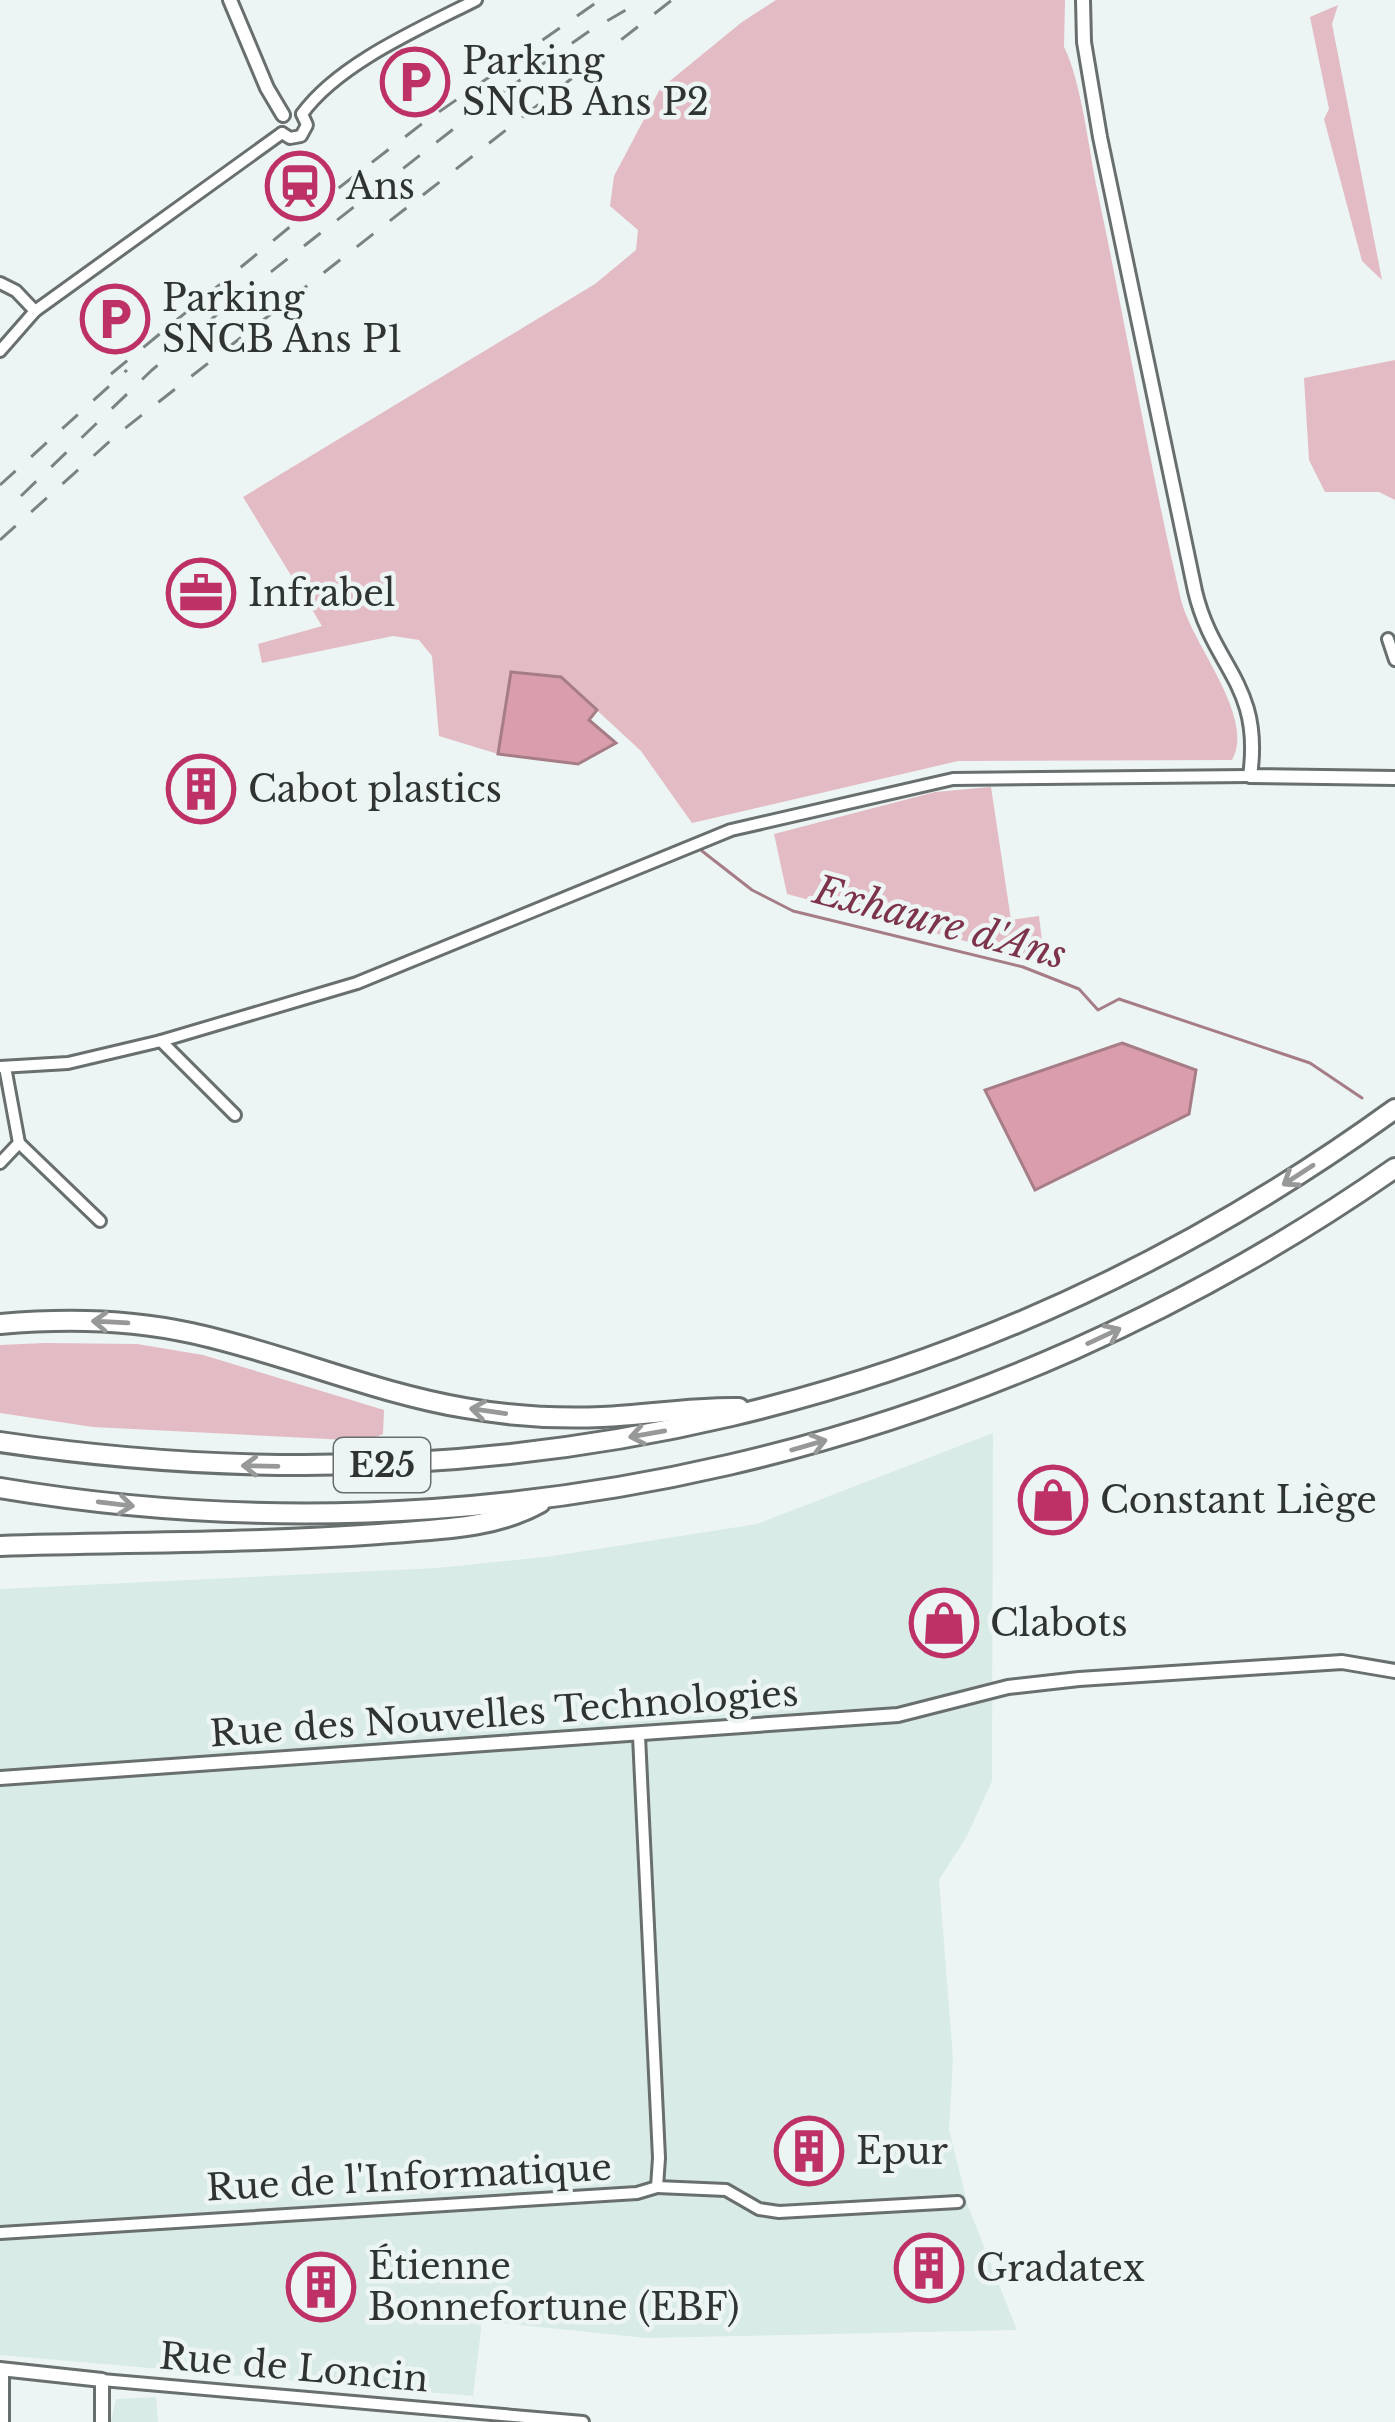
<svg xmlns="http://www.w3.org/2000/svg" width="1395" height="2422" viewBox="0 0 1395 2422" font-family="'Libre Baskerville',serif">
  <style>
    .built { fill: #d9ebe7 }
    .green { fill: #e2bbc4 }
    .water { fill: #d99dac; stroke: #a67d87; stroke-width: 3 }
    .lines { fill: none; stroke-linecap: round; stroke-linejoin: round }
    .stream { stroke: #a67d87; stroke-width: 3 }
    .minor-casing { stroke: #686f6e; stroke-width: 16 }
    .tertiary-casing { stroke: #686f6e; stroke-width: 18 }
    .motorway-casing { stroke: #686f6e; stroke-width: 24 }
    .minor { stroke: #fff; stroke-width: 10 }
    .tertiary { stroke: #fff; stroke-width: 12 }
    .motorway { stroke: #fff; stroke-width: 18 }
    .rail { stroke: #7c8281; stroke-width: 3; stroke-dasharray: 21 21; stroke-linecap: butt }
    .oneway { stroke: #979998 }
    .labels { text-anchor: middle; stroke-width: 9; stroke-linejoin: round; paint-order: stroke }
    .shield { fill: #ecf5f3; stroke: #686d6c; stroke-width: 3 }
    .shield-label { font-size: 33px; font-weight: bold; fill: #2f3332 }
    .poi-label { font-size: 36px; fill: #2f3332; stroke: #ecf5f3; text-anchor: start }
    .street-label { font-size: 36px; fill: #2f3332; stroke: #ecf5f3 }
    .water-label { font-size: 39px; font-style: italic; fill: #7c334b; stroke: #ecf5f3 }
  </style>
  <rect width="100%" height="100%" fill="#ecf5f3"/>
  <g class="built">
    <polygon points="993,1433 992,1781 967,1836 939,1880 953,2058 949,2130 968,2206 1017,2330 646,2338 482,2321 473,2396 0,2355 0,1589 437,1568 553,1556 757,1524"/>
    <polygon points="156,2397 158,2422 111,2422 116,2399"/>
  </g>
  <g class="green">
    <path d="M776 0H1065L1064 47C1081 80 1089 150 1097 189 1126 326 1149 464 1181 600 1192 645 1256 717 1232 760L958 761 692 823 641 751 561 677 511 672 498 754 439 736 432 656 419 640 393 636 262 663 258 644 322 626 243 497 595 284 636 250 638 230 610 206 614 176 660 89 742 22Z"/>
    <polygon points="1338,5 1332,24 1382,280 1362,261 1324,119 1329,109 1310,17"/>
    <polygon points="1395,360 1395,500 1379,492 1325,492 1309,460 1304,378"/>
    <polygon points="991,787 1011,920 1039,916 1045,966 995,949 787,894 774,834 935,792"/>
    <polygon points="45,1343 137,1344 203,1355 384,1410 383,1434 367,1441 93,1427 0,1413 0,1345"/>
  </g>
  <g class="water">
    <polygon points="511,672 561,677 597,710 589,720 616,743 578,764 498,754"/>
    <polygon points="1122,1043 1196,1070 1189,1114 1035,1190 985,1090"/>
  </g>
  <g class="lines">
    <polyline class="stream" points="702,851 752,890 793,911 1023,967 1079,989 1098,1010 1119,999 1310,1063 1362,1098"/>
    <defs>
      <g id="minor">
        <path d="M302 114C339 63 421 28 476 0"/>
        <polyline points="282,133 290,138 301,136 307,125 302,114"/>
        <polyline points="0,283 16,291 35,311"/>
        <polyline points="0,351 35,311 282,133"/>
        <polyline points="1388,639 1395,660"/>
        <polyline points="161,1041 235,1115"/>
        <polyline points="0,1067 68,1063 161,1041 357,983 731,830 953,779 1250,776"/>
        <polyline points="19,1143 100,1221"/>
        <polyline points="0,1163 19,1143 5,1067"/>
        <polyline points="657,2187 726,2190 759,2209 779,2212 958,2202"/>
        <polyline points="0,2233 637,2193 657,2187 659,2158 639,1736"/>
        <polyline points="3,2369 3,2422"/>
        <polyline points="102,2380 583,2422"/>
      </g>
      <g id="tertiary">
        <polyline points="230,0 267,88 283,115"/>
        <path d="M1083 0 1084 42 1100 137 1195 591C1213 668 1263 684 1250 776L1395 778"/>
        <polyline points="0,1778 898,1715 1008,1687 1079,1679 1342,1662 1395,1671"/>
        <polyline points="0,2369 102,2380 102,2422"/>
      </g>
      <g id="motorway">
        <path d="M0 1324C65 1318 128 1319 191 1333 284 1353 371 1392 465 1408 510 1416 556 1419 602 1417 648 1415 692 1407 739 1408"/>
        <path d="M0 1442C503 1517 981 1409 1395 1109"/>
        <path d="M0 1488C488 1570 990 1451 1395 1168"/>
        <path d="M0 1546C126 1542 253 1543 379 1534 433 1529 492 1530 540 1503"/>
      </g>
    </defs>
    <use href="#minor" class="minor-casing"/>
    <use href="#tertiary" class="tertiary-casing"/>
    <use href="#motorway" class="motorway-casing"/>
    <use href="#minor" class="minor"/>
    <use href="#tertiary" class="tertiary"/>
    <use href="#motorway" class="motorway"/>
    <g class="rail">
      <polyline points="111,374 314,207 423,123 600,0"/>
      <polyline points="0,485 127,370"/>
      <polyline points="21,496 152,370 221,311 479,109 588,32 643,0"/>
      <polyline points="0,540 119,433 672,0"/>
    </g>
  </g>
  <defs><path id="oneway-shaft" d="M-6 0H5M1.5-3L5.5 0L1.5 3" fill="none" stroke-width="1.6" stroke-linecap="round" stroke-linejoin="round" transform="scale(3)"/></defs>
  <g class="oneway">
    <use href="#oneway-shaft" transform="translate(1298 1175) rotate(147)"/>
    <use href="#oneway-shaft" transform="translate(110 1322) rotate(-177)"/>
    <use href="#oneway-shaft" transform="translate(1104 1336) rotate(-25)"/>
    <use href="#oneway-shaft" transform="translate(488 1411) rotate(-172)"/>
    <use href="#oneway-shaft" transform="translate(647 1434) rotate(170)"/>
    <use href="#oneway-shaft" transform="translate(809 1445) rotate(-16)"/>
    <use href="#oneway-shaft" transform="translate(260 1466) rotate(-179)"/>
    <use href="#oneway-shaft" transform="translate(116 1504) rotate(7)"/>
  </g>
  <defs>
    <symbol id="parking-ring" viewBox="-11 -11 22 22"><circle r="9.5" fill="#ecf5f3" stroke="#bd3167" stroke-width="1.5"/><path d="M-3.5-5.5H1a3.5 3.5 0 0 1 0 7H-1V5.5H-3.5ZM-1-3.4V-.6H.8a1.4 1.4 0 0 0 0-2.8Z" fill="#bd3167"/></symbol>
    <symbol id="station-ring" viewBox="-11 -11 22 22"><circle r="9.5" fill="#ecf5f3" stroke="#bd3167" stroke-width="1.5"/><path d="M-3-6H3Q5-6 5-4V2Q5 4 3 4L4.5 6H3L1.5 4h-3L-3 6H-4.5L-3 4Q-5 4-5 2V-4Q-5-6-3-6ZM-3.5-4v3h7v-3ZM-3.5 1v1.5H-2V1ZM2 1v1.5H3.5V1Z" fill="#bd3167"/></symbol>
    <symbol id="office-ring" viewBox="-11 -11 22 22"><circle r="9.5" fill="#ecf5f3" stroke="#bd3167" stroke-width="1.5"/><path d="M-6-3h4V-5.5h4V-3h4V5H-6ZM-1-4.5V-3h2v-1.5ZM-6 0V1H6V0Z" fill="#bd3167"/></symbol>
    <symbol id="building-ring" viewBox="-11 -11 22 22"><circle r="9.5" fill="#ecf5f3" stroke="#bd3167" stroke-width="1.5"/><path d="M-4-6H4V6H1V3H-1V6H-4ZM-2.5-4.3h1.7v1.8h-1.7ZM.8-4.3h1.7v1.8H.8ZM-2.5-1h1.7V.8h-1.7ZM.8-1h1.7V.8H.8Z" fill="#bd3167"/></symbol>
    <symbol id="shop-ring" viewBox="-11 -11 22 22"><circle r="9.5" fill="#ecf5f3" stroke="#bd3167" stroke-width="1.5"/><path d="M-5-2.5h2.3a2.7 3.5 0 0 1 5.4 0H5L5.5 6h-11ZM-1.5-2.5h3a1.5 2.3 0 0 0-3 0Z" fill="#bd3167"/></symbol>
  </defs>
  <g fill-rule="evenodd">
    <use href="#parking-ring" x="377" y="44" width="76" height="76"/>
    <use href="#station-ring" x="262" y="148" width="76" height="76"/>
    <use href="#parking-ring" x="77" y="281" width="76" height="76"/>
    <use href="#office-ring" x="163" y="555" width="76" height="76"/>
    <use href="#building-ring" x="163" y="751" width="76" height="76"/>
    <use href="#shop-ring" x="1015" y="1462" width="76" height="76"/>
    <use href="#shop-ring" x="906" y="1585" width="76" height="76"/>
    <use href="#building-ring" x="771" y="2113" width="76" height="76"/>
    <use href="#building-ring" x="891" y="2230" width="76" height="76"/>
    <use href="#building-ring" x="283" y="2249" width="76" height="76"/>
  </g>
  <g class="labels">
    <rect class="shield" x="334" y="1438" width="96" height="54" rx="9"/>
    <g class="shield-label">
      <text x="382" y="1477">E25</text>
    </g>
    <g class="poi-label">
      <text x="462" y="74">Parking<tspan x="462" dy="41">SNCB Ans P2</tspan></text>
      <text x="346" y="199">Ans</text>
      <text x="162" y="311">Parking<tspan x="162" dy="41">SNCB Ans P1</tspan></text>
      <text x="248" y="606">Infrabel</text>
      <text x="248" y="802">Cabot plastics</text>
      <text x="1100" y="1513">Constant Liège</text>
      <text x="990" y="1636">Clabots</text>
      <text x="856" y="2164">Epur</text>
      <text x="368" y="2279">Étienne<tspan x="368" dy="41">Bonnefortune (EBF)</tspan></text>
      <text x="976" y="2281">Gradatex</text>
    </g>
    <g class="street-label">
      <text transform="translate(504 1713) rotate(-4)" y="13">Rue des Nouvelles Technologies</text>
      <text transform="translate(409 2177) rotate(-3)" y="13">Rue de l'Informatique</text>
      <text transform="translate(294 2367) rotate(5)" y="13">Rue de Loncin</text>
    </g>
    <g class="water-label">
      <text transform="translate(940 922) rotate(15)" y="14">Exhaure d'Ans</text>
    </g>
  </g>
</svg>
